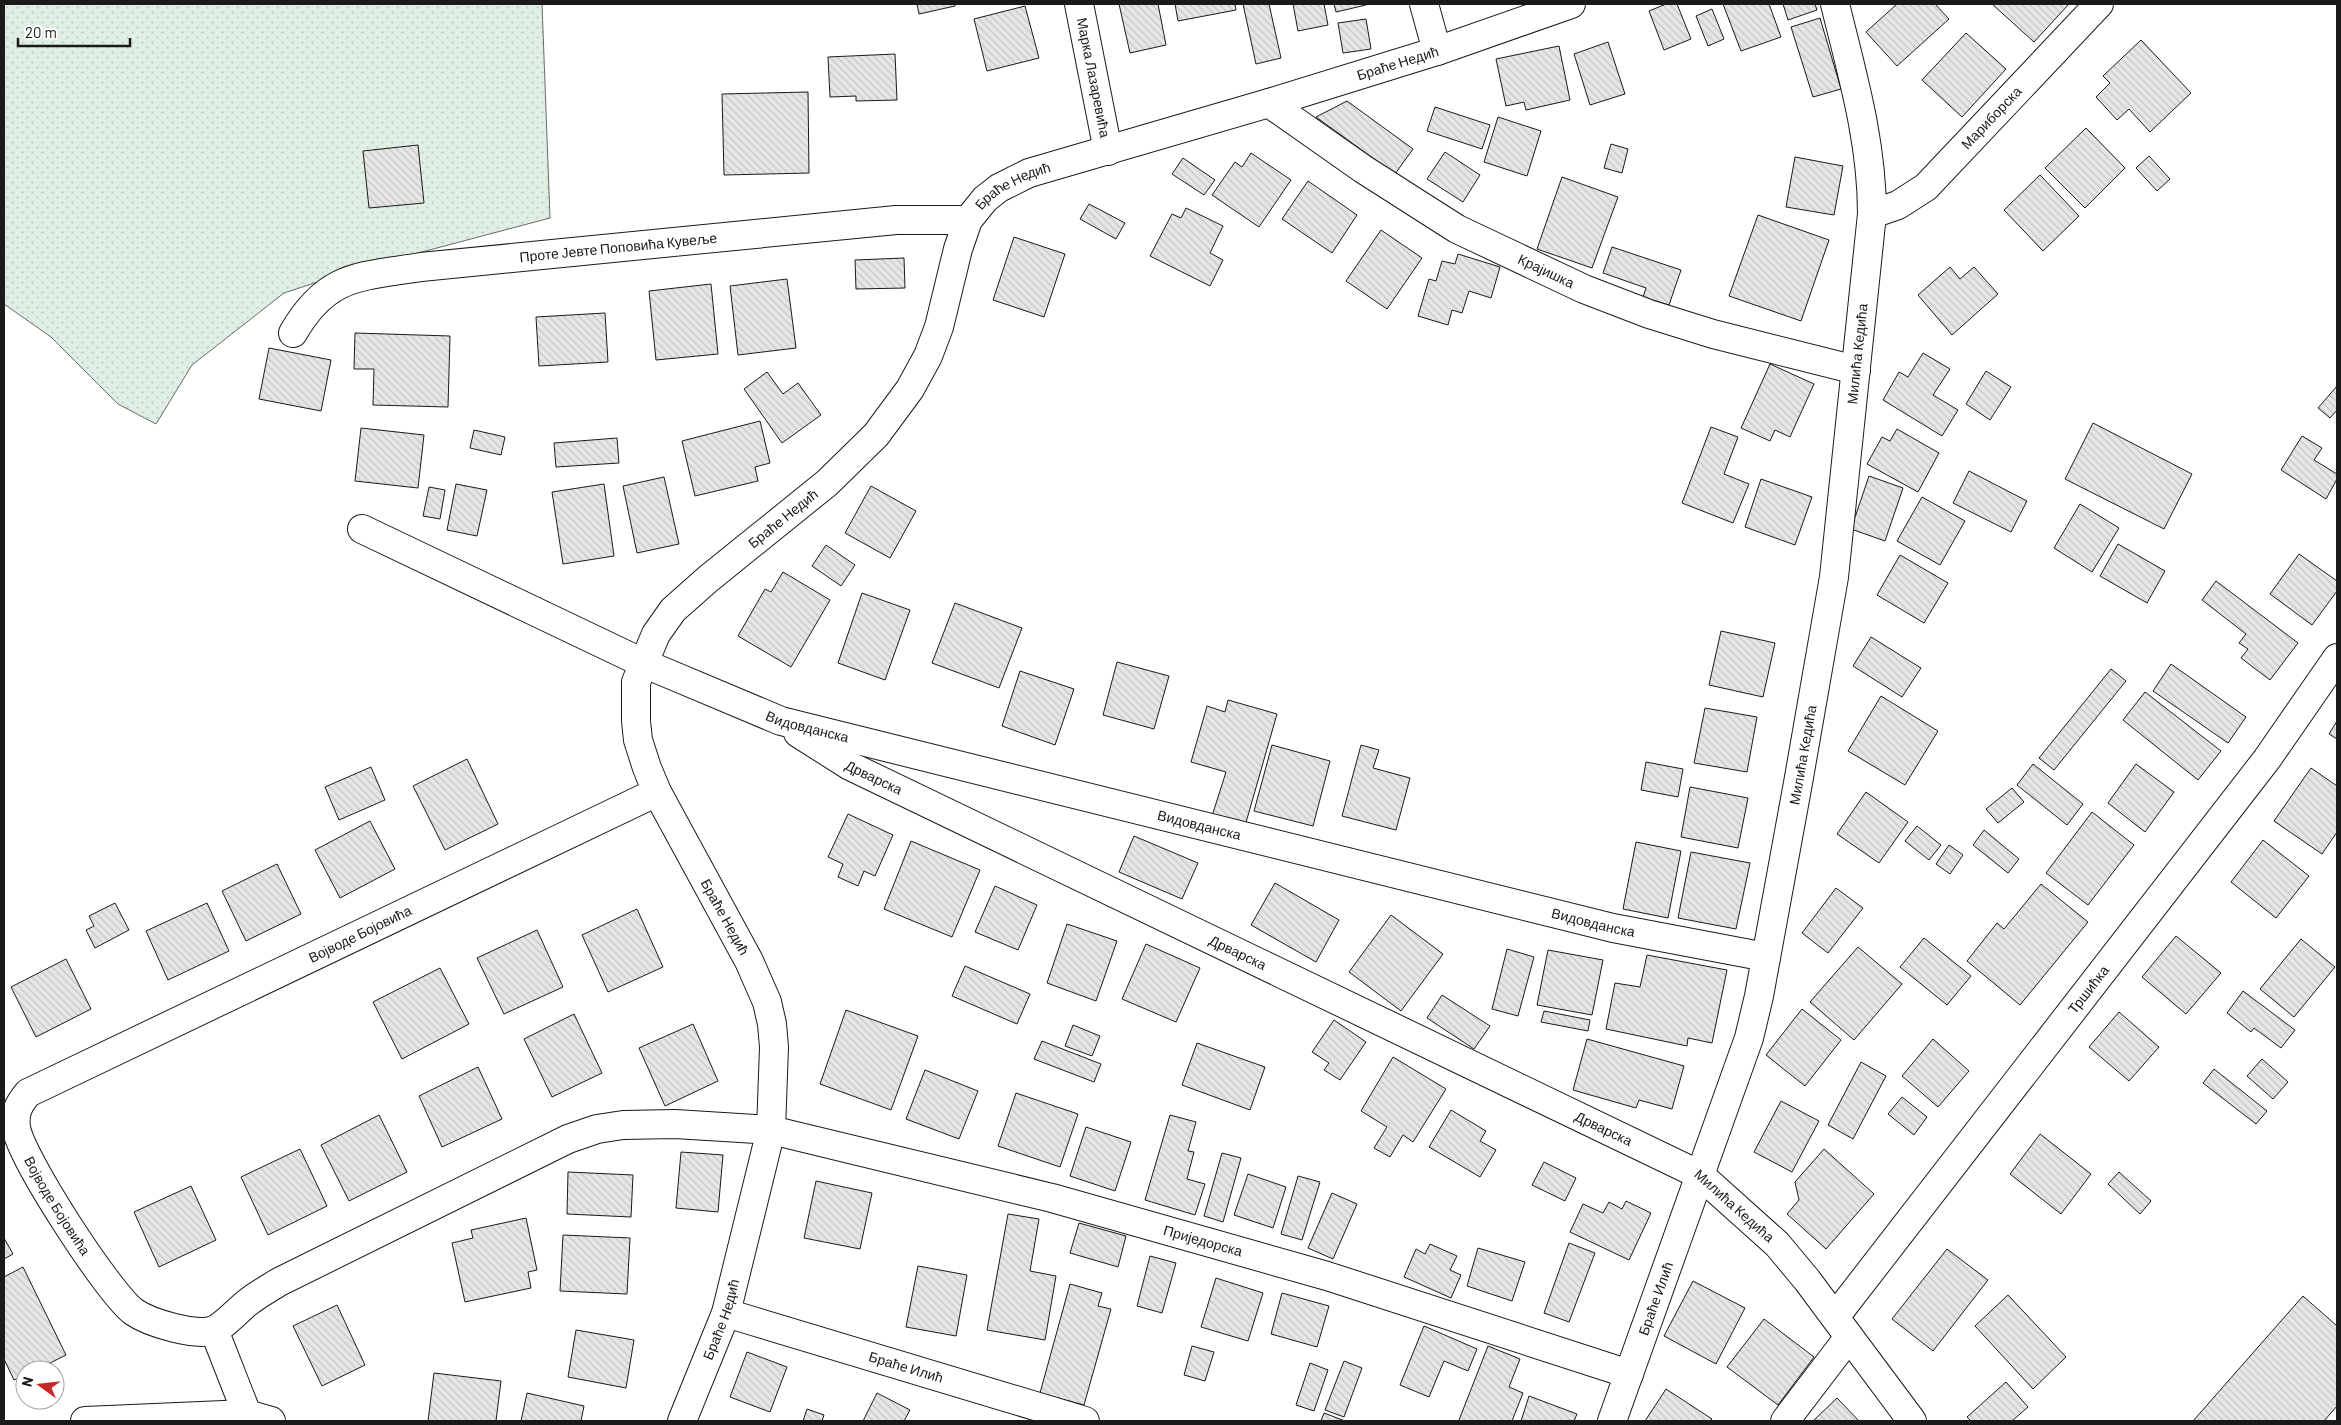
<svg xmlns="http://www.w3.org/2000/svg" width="2341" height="1425" viewBox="0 0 2341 1425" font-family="Barlow,sans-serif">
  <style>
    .grass { fill: url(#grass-dots); stroke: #6a6a6a }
    .building { fill: url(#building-back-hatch); stroke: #1a1a1a }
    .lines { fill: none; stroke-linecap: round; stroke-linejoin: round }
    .minor-casing { stroke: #1a1a1a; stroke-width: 30 }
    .minor { stroke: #fff; stroke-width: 28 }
    .labels { text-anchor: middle; stroke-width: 4; stroke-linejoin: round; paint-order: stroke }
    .street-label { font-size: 14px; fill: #1a1a1a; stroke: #fff }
  </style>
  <defs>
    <pattern id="grass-dots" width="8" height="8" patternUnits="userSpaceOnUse" patternTransform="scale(1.25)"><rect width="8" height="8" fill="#e0efe3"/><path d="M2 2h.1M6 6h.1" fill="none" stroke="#c0ccc2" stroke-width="1.8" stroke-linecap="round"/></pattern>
    <pattern id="building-back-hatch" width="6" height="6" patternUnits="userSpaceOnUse" patternTransform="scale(1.25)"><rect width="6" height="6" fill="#e6e6e6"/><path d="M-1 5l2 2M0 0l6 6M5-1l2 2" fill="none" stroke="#c5c5c5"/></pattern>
  </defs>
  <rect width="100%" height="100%" fill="#fff"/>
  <polygon class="grass" points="4,4 542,4 550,218 354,270 284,293 192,365 156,424 118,404 51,337 4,304"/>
  <g class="building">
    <polygon points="917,4 955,4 955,6 919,14"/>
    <polygon points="1119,4 1158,4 1166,45 1130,53"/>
    <polygon points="1175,4 1235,4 1236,10 1178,21"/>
    <polygon points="1243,4 1269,4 1281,58 1256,64"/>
    <polygon points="1293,4 1324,4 1328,25 1298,31"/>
    <polygon points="1334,4 1366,4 1366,5 1336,12"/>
    <polygon points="1666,4 1677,4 1691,39 1664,50 1649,11"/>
    <polygon points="1723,4 1769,4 1781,37 1741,51"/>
    <polygon points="1783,4 1815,4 1817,10 1788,20"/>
    <polygon points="1897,4 1935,4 1949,19 1897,66 1866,32"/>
    <polygon points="1992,4 2069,4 2034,42"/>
    <polygon points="1025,6 1039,58 987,71 974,19"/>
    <polygon points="1712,9 1724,39 1708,46 1696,16"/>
    <polygon points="1820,18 1841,89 1813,97 1791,27"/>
    <polygon points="1366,19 1371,49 1343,53 1338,23"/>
    <polygon points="1966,33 2006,69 1962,117 1922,80"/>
    <polygon points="2141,40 2191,93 2150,132 2129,109 2117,120 2096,97 2110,83 2103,76"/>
    <polygon points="1608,42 1625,94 1590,105 1574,54"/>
    <polygon points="1559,46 1570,100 1526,110 1524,102 1506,106 1496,59"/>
    <polygon points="895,54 897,100 856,101 856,96 830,97 828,57"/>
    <polygon points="808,92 809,173 724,175 722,94"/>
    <polygon points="1347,101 1413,149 1395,174 1316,117"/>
    <polygon points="1435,107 1490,125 1482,149 1427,131"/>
    <polygon points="1498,117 1541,131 1527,176 1484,162"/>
    <polygon points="2086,128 2125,168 2085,208 2045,168"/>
    <polygon points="1611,144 1628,149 1622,173 1604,168"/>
    <polygon points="418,145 424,203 369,208 363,151"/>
    <polygon points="1445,152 1480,175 1463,202 1427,179"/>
    <polygon points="1251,153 1291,180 1259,227 1212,195 1235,162 1242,167"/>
    <polygon points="2149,156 2170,179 2157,191 2136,168"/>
    <polygon points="1795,157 1843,166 1834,215 1786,207"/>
    <polygon points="1183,158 1215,180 1204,195 1172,174"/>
    <polygon points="2040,175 2079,216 2043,251 2004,210"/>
    <polygon points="1562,177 1618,197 1592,268 1537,249"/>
    <polygon points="1308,181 1357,215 1332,253 1282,219"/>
    <polygon points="1089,204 1125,223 1116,239 1080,219"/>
    <polygon points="1186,208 1223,226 1210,253 1223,260 1210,286 1150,256 1172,214 1181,218"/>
    <polygon points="1758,215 1829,240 1801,321 1729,296"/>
    <polygon points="1381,230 1422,258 1387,309 1346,281"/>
    <polygon points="1014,237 1065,254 1044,317 993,300"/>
    <polygon points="1612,247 1681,270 1669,305 1643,297 1646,288 1603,273"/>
    <polygon points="1458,254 1500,267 1491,298 1469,291 1462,313 1452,310 1448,325 1418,316 1429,279 1436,281 1442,261 1455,264"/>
    <polygon points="904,258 905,288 856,289 855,260"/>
    <polygon points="1950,267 1960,279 1974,267 1998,294 1952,335 1918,295"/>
    <polygon points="787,279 796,348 738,355 730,286"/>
    <polygon points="711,284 718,354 656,360 649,291"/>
    <polygon points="605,313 608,362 539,366 536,317"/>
    <polygon points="355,333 450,336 448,407 373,405 374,369 354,369"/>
    <polygon points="269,348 331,360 321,411 259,399"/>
    <polygon points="1923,353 1950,369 1933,395 1958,410 1942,436 1883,400 1899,372 1908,377"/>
    <polygon points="1770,364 1814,384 1790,437 1775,430 1770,441 1741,428"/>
    <polygon points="1986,371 2011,387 1990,420 1966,404"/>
    <polygon points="767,372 783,394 798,383 821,415 782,443 744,389"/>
    <polygon points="2337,386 2337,410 2330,418 2318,408"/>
    <polygon points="760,421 770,463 755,467 758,481 695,496 682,441"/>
    <polygon points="2093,423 2192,474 2164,529 2065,479"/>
    <polygon points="1711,427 1738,437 1724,474 1749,484 1733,523 1682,503"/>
    <polygon points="361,428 424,435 418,488 355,481"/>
    <polygon points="1897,429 1939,453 1918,492 1867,464 1882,437 1890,441"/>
    <polygon points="474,430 505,437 501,455 470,448"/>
    <polygon points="2302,436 2322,448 2314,460 2337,474 2337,479 2326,499 2281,470"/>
    <polygon points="617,438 619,463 556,467 554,443"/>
    <polygon points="1969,471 2027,501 2011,532 1953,503"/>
    <polygon points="1869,476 1903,488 1885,541 1851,529"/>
    <polygon points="664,477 679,544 637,553 623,486"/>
    <polygon points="1761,479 1812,497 1795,545 1745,527"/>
    <polygon points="456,484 487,490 477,536 447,530"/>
    <polygon points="604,484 614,556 563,564 552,492"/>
    <polygon points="871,486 916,511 890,558 845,533"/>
    <polygon points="429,487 445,490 440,519 423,516"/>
    <polygon points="1922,497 1965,521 1940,565 1897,541"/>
    <polygon points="2080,504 2119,528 2092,572 2054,548"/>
    <polygon points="2118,544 2165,571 2147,603 2100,576"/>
    <polygon points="826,545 855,565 841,586 812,566"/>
    <polygon points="2299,554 2337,581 2337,591 2312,625 2270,594"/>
    <polygon points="1900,555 1948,583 1924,623 1877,595"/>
    <polygon points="783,572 830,600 791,667 738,636 765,589 771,592"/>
    <polygon points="2216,581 2298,643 2270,680 2241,658 2248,649 2239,643 2246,634 2202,600"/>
    <polygon points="862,593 910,610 885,680 838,663"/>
    <polygon points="955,603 1022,628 999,688 932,663"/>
    <polygon points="1721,631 1775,643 1763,697 1709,685"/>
    <polygon points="1871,637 1921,668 1902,697 1853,666"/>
    <polygon points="1117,662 1169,676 1154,729 1103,715"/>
    <polygon points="2171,664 2246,717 2228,743 2153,691"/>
    <polygon points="2111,669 2126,681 2054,770 2039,758"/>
    <polygon points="1020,671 1074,689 1055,745 1002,726"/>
    <polygon points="2145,692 2221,751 2198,780 2123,720"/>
    <polygon points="1881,696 1938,731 1905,785 1848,751"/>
    <polygon points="1228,700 1277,714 1245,826 1212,816 1226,772 1191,762 1207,706 1225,712"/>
    <polygon points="1705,708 1757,717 1747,772 1694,763"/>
    <polygon points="2337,721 2337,739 2329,734"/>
    <polygon points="1272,745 1330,761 1313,826 1254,811"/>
    <polygon points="1361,745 1379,750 1373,768 1410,778 1396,830 1342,816"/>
    <polygon points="467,759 498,824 445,850 413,786"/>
    <polygon points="1646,762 1683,769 1678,797 1641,790"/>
    <polygon points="2033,764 2083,804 2067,825 2017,785"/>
    <polygon points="2136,764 2174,792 2145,832 2108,803"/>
    <polygon points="371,767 385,800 339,820 325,787"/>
    <polygon points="2311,768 2337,786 2337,832 2322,854 2274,821"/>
    <polygon points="1690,787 1748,798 1738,848 1681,837"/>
    <polygon points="2012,788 2024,802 1998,823 1986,809"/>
    <polygon points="1866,792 1908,822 1879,863 1837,834"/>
    <polygon points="2092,812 2134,845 2088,905 2046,873"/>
    <polygon points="848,814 893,835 875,876 864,871 858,886 838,877 843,864 828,857"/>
    <polygon points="370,821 395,869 340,898 315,850"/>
    <polygon points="1917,826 1941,845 1929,860 1905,841"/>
    <polygon points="1984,830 2019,859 2008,873 1973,845"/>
    <polygon points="1134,836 1198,863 1182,899 1119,872"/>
    <polygon points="2263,840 2309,876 2276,918 2231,882"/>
    <polygon points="911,841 980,870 952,937 884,909"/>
    <polygon points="1636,842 1681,851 1668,918 1623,909"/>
    <polygon points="1949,845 1963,855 1950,874 1936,864"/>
    <polygon points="1691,852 1750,863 1736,929 1678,918"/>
    <polygon points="277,864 301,914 246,941 222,891"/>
    <polygon points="1275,883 1339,920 1316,962 1251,925"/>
    <polygon points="2041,884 2088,922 2020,1005 1967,961 1997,923 2004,929"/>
    <polygon points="995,886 1037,905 1018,950 975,932"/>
    <polygon points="1836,888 1863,908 1828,953 1802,933"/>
    <polygon points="115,903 129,930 95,948 86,930 94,926 89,916"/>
    <polygon points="207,903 229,951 168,980 146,931"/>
    <polygon points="637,909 663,967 608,992 582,935"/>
    <polygon points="1391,915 1443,954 1401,1011 1349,972"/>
    <polygon points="1067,924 1117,941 1096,1001 1047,983"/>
    <polygon points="537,930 563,987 504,1014 477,958"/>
    <polygon points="2176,936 2221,973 2186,1014 2142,977"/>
    <polygon points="1924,938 1971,976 1947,1005 1900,967"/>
    <polygon points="2301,939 2335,967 2294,1017 2260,989"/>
    <polygon points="1146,944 1200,968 1176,1022 1122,999"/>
    <polygon points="1858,947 1902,984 1854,1040 1810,1002"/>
    <polygon points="1507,949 1534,957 1518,1016 1492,1009"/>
    <polygon points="1548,950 1603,960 1592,1015 1537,1005"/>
    <polygon points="1647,955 1727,970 1712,1043 1688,1038 1687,1046 1606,1029 1615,983 1640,987"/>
    <polygon points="66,959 91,1009 36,1037 11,987"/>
    <polygon points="965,966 1030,994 1017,1024 952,996"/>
    <polygon points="440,968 469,1024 402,1059 373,1002"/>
    <polygon points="2243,991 2295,1030 2281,1048 2254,1028 2251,1032 2227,1013"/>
    <polygon points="1442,995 1490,1026 1474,1049 1427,1018"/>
    <polygon points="1802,1009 1841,1040 1805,1086 1766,1055"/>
    <polygon points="846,1010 918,1036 891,1110 820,1084"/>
    <polygon points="1544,1011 1590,1020 1588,1031 1541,1022"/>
    <polygon points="2119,1012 2159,1047 2129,1081 2089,1047"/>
    <polygon points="574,1014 602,1073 552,1097 524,1039"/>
    <polygon points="1334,1020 1366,1042 1340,1080 1324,1070 1329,1063 1312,1052"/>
    <polygon points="693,1024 718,1081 665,1106 639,1048"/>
    <polygon points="1073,1025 1100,1036 1092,1056 1065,1046"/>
    <polygon points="1587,1039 1684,1066 1672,1109 1639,1100 1636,1108 1573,1090"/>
    <polygon points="1933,1039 1969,1071 1938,1107 1902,1076"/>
    <polygon points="1042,1041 1101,1064 1094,1082 1034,1059"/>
    <polygon points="1197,1043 1265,1067 1250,1110 1182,1085"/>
    <polygon points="1393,1057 1446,1089 1413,1142 1403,1135 1390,1157 1374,1148 1387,1127 1361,1111"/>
    <polygon points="2262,1059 2288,1082 2273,1099 2247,1076"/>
    <polygon points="1861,1062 1886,1076 1853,1139 1828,1125"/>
    <polygon points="478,1067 502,1119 442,1147 419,1096"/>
    <polygon points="2214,1069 2267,1111 2256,1124 2203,1083"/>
    <polygon points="925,1070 978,1091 959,1139 906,1119"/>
    <polygon points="1016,1093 1078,1114 1060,1167 998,1146"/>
    <polygon points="1902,1097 1927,1117 1914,1135 1888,1114"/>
    <polygon points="1781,1101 1819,1121 1792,1172 1754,1152"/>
    <polygon points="1451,1110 1486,1131 1480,1141 1496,1150 1480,1177 1429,1147"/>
    <polygon points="379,1115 407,1172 349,1201 321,1145"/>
    <polygon points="1170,1115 1196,1122 1188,1151 1194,1152 1187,1179 1205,1184 1195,1215 1145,1200"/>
    <polygon points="1086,1127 1131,1142 1115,1191 1070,1176"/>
    <polygon points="2040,1134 2091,1174 2061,1214 2010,1174"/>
    <polygon points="300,1149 327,1206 268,1235 241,1177"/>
    <polygon points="1824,1149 1874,1194 1826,1249 1787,1214 1799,1200 1795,1182"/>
    <polygon points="681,1152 723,1155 718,1212 676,1208"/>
    <polygon points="1222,1153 1241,1158 1223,1222 1204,1216"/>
    <polygon points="1544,1162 1576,1178 1565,1201 1532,1185"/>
    <polygon points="568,1172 633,1175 631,1217 567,1214"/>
    <polygon points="2119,1172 2151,1201 2140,1214 2108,1184"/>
    <polygon points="1248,1174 1286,1187 1273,1228 1234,1215"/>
    <polygon points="1298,1176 1320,1182 1302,1240 1281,1234"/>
    <polygon points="816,1181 872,1193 860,1249 804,1238"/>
    <polygon points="191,1186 216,1240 159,1267 134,1212"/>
    <polygon points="1332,1193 1357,1204 1333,1259 1308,1248"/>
    <polygon points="1626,1201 1651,1213 1629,1260 1570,1232 1583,1204 1603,1213 1609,1202 1622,1209"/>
    <polygon points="1008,1214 1039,1219 1030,1271 1056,1276 1045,1340 987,1330"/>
    <polygon points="526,1218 537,1270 528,1272 531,1288 465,1302 452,1243 473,1238 471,1230"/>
    <polygon points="1079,1223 1126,1236 1118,1267 1070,1253"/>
    <polygon points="563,1235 630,1238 627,1294 560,1291"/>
    <polygon points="4,1238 13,1254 4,1259"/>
    <polygon points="1569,1243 1595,1253 1569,1322 1544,1313"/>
    <polygon points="1430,1244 1457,1256 1450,1270 1461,1275 1451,1298 1404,1277 1416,1249 1425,1254"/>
    <polygon points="1478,1248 1525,1262 1512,1301 1467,1286"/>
    <polygon points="1947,1249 1988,1280 1933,1351 1892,1319"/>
    <polygon points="1150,1256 1176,1263 1162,1313 1137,1306"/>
    <polygon points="918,1266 967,1275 956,1336 906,1327"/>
    <polygon points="23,1267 66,1355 36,1370 25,1370 25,1375 14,1380 4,1359 4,1277"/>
    <polygon points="1216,1278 1263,1293 1248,1341 1201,1327"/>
    <polygon points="1693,1281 1745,1308 1716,1364 1664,1336"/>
    <polygon points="1070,1284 1102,1293 1098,1306 1111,1309 1084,1405 1040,1393"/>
    <polygon points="1282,1293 1329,1306 1317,1347 1271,1334"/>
    <polygon points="2008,1295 2066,1357 2033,1389 1975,1326"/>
    <polygon points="2303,1296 2337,1326 2337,1406 2324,1421 2193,1421"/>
    <polygon points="337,1305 365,1365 322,1386 293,1326"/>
    <polygon points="1764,1319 1814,1357 1778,1405 1727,1367"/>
    <polygon points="1424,1326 1477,1349 1468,1371 1444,1361 1429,1397 1400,1385"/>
    <polygon points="576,1330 634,1340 626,1388 568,1377"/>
    <polygon points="1192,1346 1214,1352 1205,1381 1184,1375"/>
    <polygon points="1488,1346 1520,1359 1509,1387 1523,1393 1512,1421 1462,1421 1459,1420"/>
    <polygon points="747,1352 787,1367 770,1412 730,1397"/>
    <polygon points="1344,1361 1362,1368 1344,1417 1325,1410"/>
    <polygon points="1310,1363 1328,1370 1314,1411 1296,1405"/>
    <polygon points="434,1373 501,1381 496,1421 428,1421"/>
    <polygon points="2006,1382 2028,1407 2012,1421 1971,1421 1967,1417"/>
    <polygon points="1666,1389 1712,1419 1710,1421 1645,1421"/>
    <polygon points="527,1393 584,1406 581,1421 521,1421"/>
    <polygon points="877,1393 910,1410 904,1421 863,1421"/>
    <polygon points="1529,1396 1577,1414 1574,1421 1521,1421"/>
    <polygon points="1837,1398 1859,1421 1813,1421"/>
    <polygon points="807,1409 824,1415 822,1421 803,1421"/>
    <polygon points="1324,1413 1345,1421 1321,1421"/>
  </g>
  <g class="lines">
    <defs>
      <g id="minor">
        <path id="s1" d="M1079 4 1108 151"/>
        <polyline points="1424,4 1437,51"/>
        <path id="s2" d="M1269 103 1363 169 1457 229 1584 289 1649 314 1713 334 1856 370"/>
        <path id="s3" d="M1872 214 1898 205 1926 187 2099 4"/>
        <path id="s4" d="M293 333C327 274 359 277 421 267L896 220H968"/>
        <path id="s5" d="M362 529 643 663 781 721 1613 928 1766 957"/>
        <path id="s6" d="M798 733 850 766 1700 1175 1777 1244 1807 1280 1912 1421"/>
        <path id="s7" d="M657 792 28 1093C19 1104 14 1112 16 1127 20 1157 109 1294 134 1312 150 1323 197 1337 214 1330 224 1326 238 1310 247 1303 257 1295 268 1289 279 1282L568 1139 597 1129 623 1125 675 1124 771 1130 1052 1198 1327 1276 1629 1374"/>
        <path id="s8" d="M726 1313 1085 1421"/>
        <path id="s9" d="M1835 1317 2267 759 2337 658"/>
        <polyline points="214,1330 247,1414 271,1421"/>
        <polyline points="85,1421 247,1414"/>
        <path id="s10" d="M682 1421 726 1313 771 1130 774 1047 772 1024 767 1002 749 961 657 792 647 768 638 740 636 721V682L656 634 673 610 708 579 827 483 876 435 910 389 928 356 939 327 958 249 968 220 985 199 999 188 1029 173 1269 103 1437 51 1571 4"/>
        <path id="s11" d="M1612 1421 1749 1038 1759 996 1798 783 1834 577 1872 214C1872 140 1852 74 1835 4"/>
        <polyline points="1785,1421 1849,1337"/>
      </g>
    </defs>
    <use href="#minor" class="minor-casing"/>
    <use href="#minor" class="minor"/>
  </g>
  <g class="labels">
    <g class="street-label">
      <text dy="5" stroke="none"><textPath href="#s10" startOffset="1834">Браће Недић</textPath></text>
      <text dy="5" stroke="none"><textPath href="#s1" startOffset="75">Марка Лазаревића</textPath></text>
      <text dy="5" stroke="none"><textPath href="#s3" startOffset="156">Мариборска</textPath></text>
      <text dy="5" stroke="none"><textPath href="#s10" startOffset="1429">Браће Недић</textPath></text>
      <text dy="5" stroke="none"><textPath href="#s4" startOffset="350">Проте Јевте Поповића Кувеље</textPath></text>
      <text dy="5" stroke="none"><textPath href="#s2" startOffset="325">Крајишка</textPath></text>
      <text dy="5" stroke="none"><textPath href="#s11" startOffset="1100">Милића Кедића</textPath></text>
      <text dy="5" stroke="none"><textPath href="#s10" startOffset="1009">Браће Недић</textPath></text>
      <text dy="5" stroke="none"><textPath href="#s5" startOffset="488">Видовданска</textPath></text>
      <text dy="5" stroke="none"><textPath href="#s11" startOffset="695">Милића Кедића</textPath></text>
      <text dy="5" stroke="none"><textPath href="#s6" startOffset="88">Дрварска</textPath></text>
      <text dy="5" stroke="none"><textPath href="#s5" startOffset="892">Видовданска</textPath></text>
      <text transform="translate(725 917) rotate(61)" y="5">Браће Недић</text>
      <text dy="5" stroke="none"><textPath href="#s5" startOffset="1298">Видовданска</textPath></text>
      <text transform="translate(360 934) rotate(-26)" y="5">Војводе Бојовића</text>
      <text dy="5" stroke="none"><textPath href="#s6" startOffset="492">Дрварска</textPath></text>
      <text dy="5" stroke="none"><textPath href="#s9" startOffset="414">Тршићка</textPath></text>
      <text dy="5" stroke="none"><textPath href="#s6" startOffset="898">Дрварска</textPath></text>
      <text dy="5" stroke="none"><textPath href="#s7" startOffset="824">Војводе Бојовића</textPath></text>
      <text dy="5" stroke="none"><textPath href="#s6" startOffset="1051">Милића Кедића</textPath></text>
      <text dy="5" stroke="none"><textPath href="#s7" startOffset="2094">Приједорска</textPath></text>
      <text dy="5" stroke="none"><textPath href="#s11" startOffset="130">Браће Илић</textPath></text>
      <text dy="5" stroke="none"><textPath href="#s10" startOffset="109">Браће Недић</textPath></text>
      <text dy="5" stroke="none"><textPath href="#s8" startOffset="188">Браће Илић</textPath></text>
    </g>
  </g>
  <rect width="2341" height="1425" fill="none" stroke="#1a1a1a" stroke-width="10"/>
  <g transform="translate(40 1385) rotate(285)"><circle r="24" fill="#ffffff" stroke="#a3a3a3"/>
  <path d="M0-4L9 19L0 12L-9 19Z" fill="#c62828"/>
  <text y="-8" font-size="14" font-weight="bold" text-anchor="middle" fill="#1a1a1a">N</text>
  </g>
  <path d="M18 38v8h112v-8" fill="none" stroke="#1a1a1a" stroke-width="2.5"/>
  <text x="25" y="38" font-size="15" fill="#1a1a1a" stroke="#ffffff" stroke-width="4" paint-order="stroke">20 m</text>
</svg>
